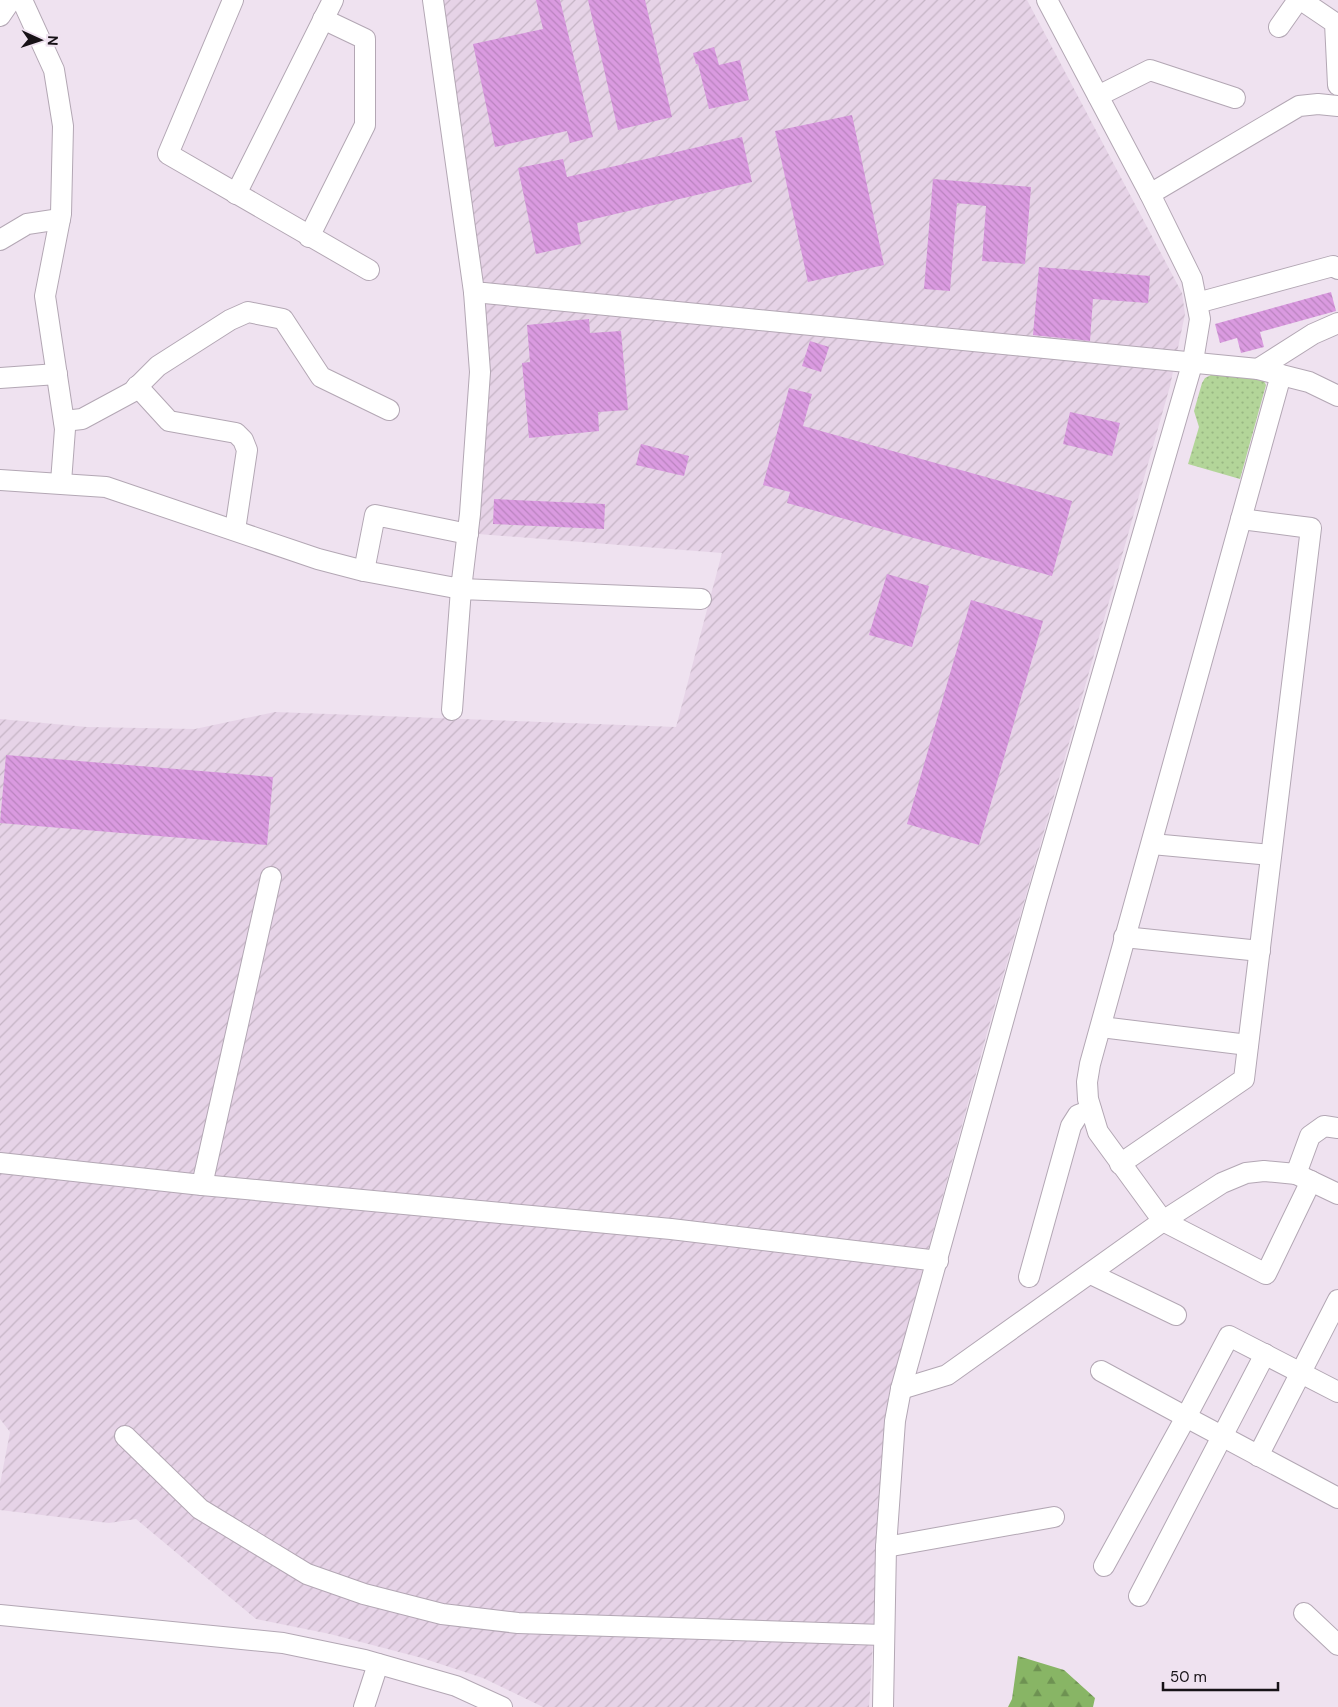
<svg xmlns="http://www.w3.org/2000/svg" width="1338" height="1707" viewBox="0 0 1338 1707" font-family="'DM Sans',sans-serif">
  <style>
    .industrial { fill: url(#industrial-furrows) }
    .forest { fill: url(#forest-firs) }
    .park { fill: url(#park-dots) }
    .building { fill: url(#building-back-hatch) }
    .lines { fill: none; stroke-linecap: round; stroke-linejoin: round }
    .minor-casing { stroke: #b3a7b4; stroke-width: 22 }
    .minor { stroke: #fff; stroke-width: 20 }
  </style>
  <defs>
    <pattern id="industrial-furrows" width="10" height="10" patternUnits="userSpaceOnUse" patternTransform="scale(1.25)"><rect width="10" height="10" fill="#e6d3e7"/><path d="M-1 1l2-2M0 10L10 0M9 11l2-2" fill="none" stroke="#c5b4c5"/></pattern>
    <pattern id="forest-firs" width="22" height="20" patternUnits="userSpaceOnUse" patternTransform="scale(1.25)"><rect width="22" height="20" fill="#88b565"/><path d="M5 1l3.5 6h-7zM16 11l3.5 6h-7z" fill="#6e9252"/></pattern>
    <pattern id="park-dots" width="8" height="8" patternUnits="userSpaceOnUse" patternTransform="scale(1.25)"><rect width="8" height="8" fill="#b3d599"/><path d="M2 2h.1M6 6h.1" fill="none" stroke="#99b683" stroke-width="1.8" stroke-linecap="round"/></pattern>
    <pattern id="building-back-hatch" width="6" height="6" patternUnits="userSpaceOnUse" patternTransform="scale(1.25)"><rect width="6" height="6" fill="#da9ae0"/><path d="M-1 5l2 2M0 0l6 6M5-1l2 2" fill="none" stroke="#ba84bf"/></pattern>
  </defs>
  <rect width="100%" height="100%" fill="#efe2f0"/>
  <polygon class="industrial" points="441,0 1027,0 1182,293 1185,314 1170,386 987,1033 888,1398 869,1707 543,1707 483,1678 422,1658 330,1634 256,1619 136,1519 109,1523 0,1510 0,1484 10,1432 0,1419 0,719 87,727 195,729 275,712 676,727 722,553 478,534 488,377"/>
  <polygon class="forest" points="1018,1656 1064,1670 1095,1698 1093,1707 1008,1707 1012,1699"/>
  <polygon class="park" points="1215,373 1263,379 1266,385 1240,479 1188,464 1199,427 1194,411 1202,383 1205,378"/>
  <g class="building">
    <polygon points="536,0 560,0 593,137 570,143 567,131 495,147 473,44 543,29"/>
    <polygon points="588,0 645,0 672,117 618,130"/>
    <polygon points="714,47 719,65 740,60 749,100 709,109 698,64 696,64 693,53"/>
    <polygon points="852,115 884,265 808,282 775,131"/>
    <polygon points="742,137 752,182 577,223 581,244 536,254 518,168 563,159 567,177"/>
    <polygon points="933,179 1031,187 1025,264 982,261 986,206 957,203 950,291 924,289"/>
    <polygon points="1039,267 1150,276 1148,303 1093,299 1090,341 1033,335"/>
    <polygon points="1331,292 1336,311 1260,332 1264,347 1241,353 1237,338 1220,343 1215,324"/>
    <polygon points="589,319 590,333 621,331 628,410 598,412 599,431 529,438 522,363 530,362 527,325"/>
    <polygon points="810,341 829,347 821,372 802,366"/>
    <polygon points="789,388 812,394 803,426 1072,501 1052,576 787,503 790,492 763,485"/>
    <polygon points="1070,412 1120,423 1112,456 1063,444"/>
    <polygon points="641,444 689,456 684,476 636,465"/>
    <polygon points="494,499 605,504 604,529 493,524"/>
    <polygon points="887,574 929,586 912,647 869,635"/>
    <polygon points="971,600 1043,621 979,845 907,824"/>
    <polygon points="6,755 273,777 267,845 0,823"/>
  </g>
  <g class="lines">
    <defs>
      <g id="minor">
        <polyline points="22,0 54,70 63,126 61,214 45,296 65,429 61,482"/>
        <polyline points="233,0 168,154 369,270"/>
        <polyline points="433,0 474,292 1258,369 1309,382 1338,396"/>
        <polyline points="1301,0 1335,23 1338,85"/>
        <polyline points="0,16 11,0"/>
        <polyline points="1279,27 1298,0"/>
        <polyline points="1098,96 1150,70 1235,98"/>
        <polyline points="236,194 333,0"/>
        <polyline points="1150,194 1299,106 1318,104 1338,106"/>
        <polyline points="309,237 365,125 365,39 323,19"/>
        <polyline points="0,240 27,224 60,219"/>
        <polyline points="1197,303 1333,266 1338,269"/>
        <polyline points="1258,369 1313,334 1338,323"/>
        <polyline points="1281,375 1090,1064 1087,1082 1088,1099 1098,1132 1163,1221 1266,1274 1311,1181"/>
        <polyline points="0,378 57,374"/>
        <polyline points="137,386 169,421 236,433 243,440 247,450 235,530"/>
        <polyline points="64,421 82,419 132,392 158,366 230,320 248,312 283,319 321,377 389,410"/>
        <polyline points="0,480 106,487 318,559 364,571 461,589 470,514 480,372 474,292"/>
        <polyline points="364,571 375,515 468,534"/>
        <polyline points="452,710 461,589 701,599"/>
        <polyline points="1152,844 1271,855"/>
        <polyline points="1124,937 1260,951"/>
        <polyline points="1101,1027 1248,1045"/>
        <polyline points="0,1163 202,1185 671,1229 938,1261"/>
        <polyline points="1120,1164 1244,1079 1311,528 1241,519"/>
        <polyline points="1296,1174 1310,1136 1324,1126 1338,1128"/>
        <polyline points="202,1185 271,877"/>
        <polyline points="1091,1274 1176,1315"/>
        <polyline points="1029,1277 1071,1126 1078,1115 1091,1110"/>
        <polyline points="1101,1371 1186,1417 1229,1336 1338,1392"/>
        <polyline points="901,1389 947,1375 1163,1221 1222,1183 1246,1173 1264,1171 1296,1174 1338,1194"/>
        <polyline points="125,1436 200,1509 307,1574 364,1594 442,1614 518,1623 883,1635"/>
        <polyline points="1258,1456 1338,1300"/>
        <polyline points="886,1547 1054,1517"/>
        <polyline points="1104,1566 1186,1417 1338,1498"/>
        <polyline points="1139,1596 1265,1354"/>
        <polyline points="1304,1613 1338,1645"/>
        <polyline points="0,1615 283,1643 365,1660 456,1686 502,1707"/>
        <polyline points="364,1707 378,1664"/>
        <polyline points="883,1707 886,1547 895,1421 901,1389 1037,899 1193,361 1200,319 1192,279 1150,194 1047,0"/>
      </g>
    </defs>
    <use href="#minor" class="minor-casing"/>
    <use href="#minor" class="minor"/>
  </g>
  <g transform="translate(40 40) rotate(93)" stroke="#efe2f0" stroke-width="4" paint-order="stroke">
  <path d="M0-4L9 19L0 12L-9 19Z" fill="#171217"/>
  <text y="-8" font-size="14" font-weight="bold" text-anchor="middle" fill="#171217">N</text>
  </g>
  <path d="M1163 1682v8h115v-8" fill="none" stroke="#171217" stroke-width="2.5"/>
  <text x="1170" y="1682" font-size="15" fill="#171217" stroke="#efe2f0" stroke-width="4" paint-order="stroke">50 m</text>
</svg>
